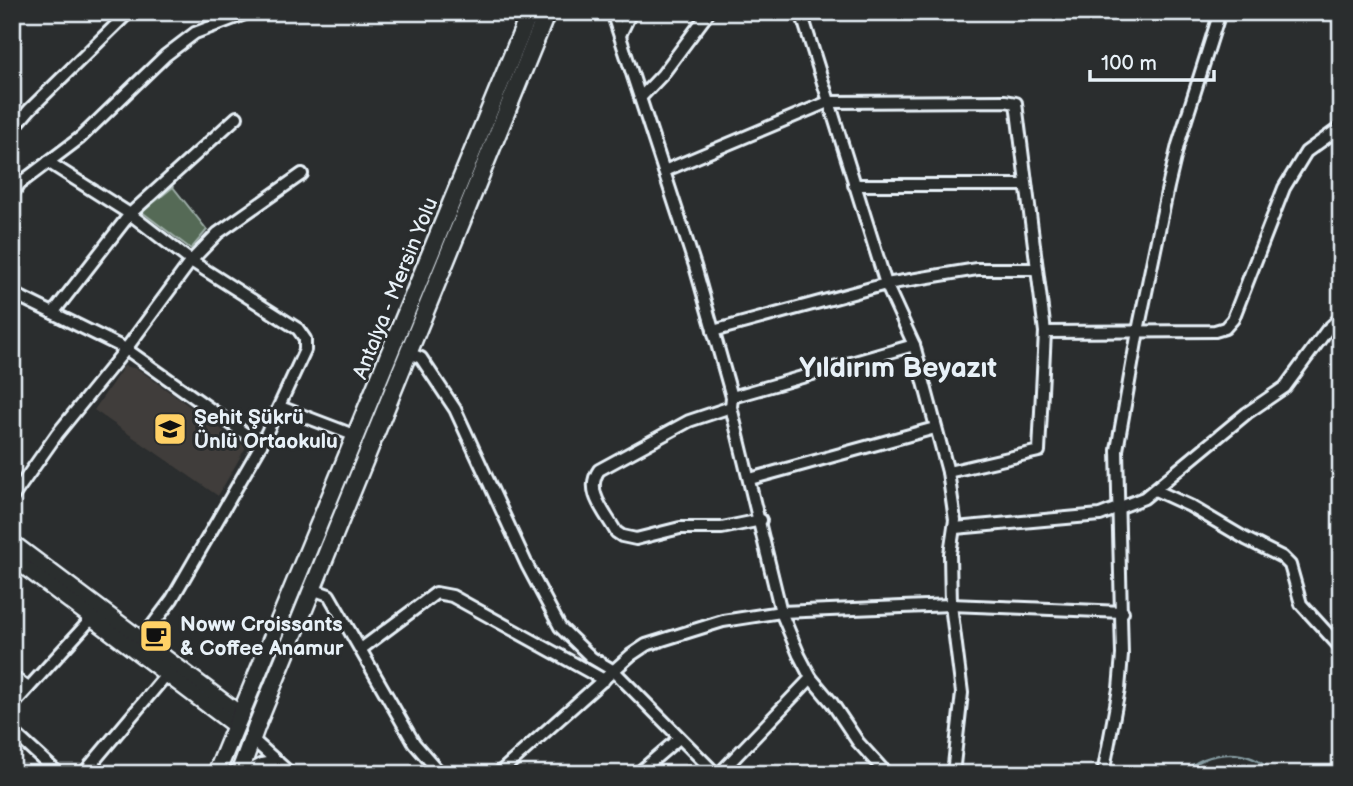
<svg xmlns="http://www.w3.org/2000/svg" width="1353" height="786" viewBox="0 0 1353 786" font-family="'Balsamiq Sans',sans-serif">
  <style>
    .built { fill: #3f3c3a }
    .green { fill: #556b57; stroke: #9eaea8; stroke-width: 2 }
    .lines { fill: none; stroke-linecap: round; stroke-linejoin: round }
    .stream { stroke: #879da3; stroke-width: 2.5 }
    .minor-casing { stroke: #e8f1f8; stroke-width: 16 }
    .major-casing { stroke: #e8f1f8; stroke-width: 19 }
    .highway-casing { stroke: #e8f1f8; stroke-width: 21 }
    .minor { stroke: #2a2d2e; stroke-width: 10 }
    .major { stroke: #2a2d2e; stroke-width: 14 }
    .highway { stroke: #2a2d2e; stroke-width: 16 }
    .labels { text-anchor: middle; stroke-width: 6; stroke-linejoin: round; paint-order: stroke }
    .street-label { font-size: 21px; fill: #e8f1f8; stroke: #2a2d2e }
    .poi-label { font-size: 21px; font-weight: bold; fill: #e8f1f8; stroke: #2a2d2e; text-anchor: start }
    .district-label { font-size: 28px; font-weight: bold; fill: #e8f1f8; stroke: #2a2d2e }
  </style>
  <rect width="100%" height="100%" fill="#2a2d2e"/>
  <filter id="ink" filterUnits="userSpaceOnUse"><feTurbulence type="fractalNoise" baseFrequency=".0143" numOctaves="2"/><feDisplacementMap in="SourceGraphic" scale="14" xChannelSelector="R" yChannelSelector="G"/><feConvolveMatrix kernelMatrix="1 2 1 2 8 2 1 2 1" color-interpolation-filters="sRGB"/></filter>
  <g filter="url(#ink)">
    <polygon class="built" points="124,366 138,369 246,447 218,496 94,410"/>
    <polygon class="green" points="173,187 207,230 191,249 142,212"/>
    <g class="lines">
      <path class="stream" d="M1183 774C1204 749 1253 746 1272 774"/>
      <defs>
        <g id="minor">
          <polyline points="612,12 695,266 732,397 731,407 781,612 799,655 811,678 832,703 858,742 887,774"/>
          <polyline points="801,12 886,284 914,345 948,472 955,520 950,554 951,605 962,693 953,774"/>
          <polyline points="620,35 631,12"/>
          <polyline points="641,97 662,75 709,12"/>
          <polyline points="12,130 30,109 129,12"/>
          <polyline points="48,162 130,214 191,261 298,329 305,339 305,350 261,445 172,599 142,639"/>
          <polyline points="664,171 828,102 1005,101 1016,103 1045,332 1039,451 948,472"/>
          <polyline points="854,185 1025,185"/>
          <polyline points="12,195 19,184 80,138 166,55 195,33 250,12"/>
          <polyline points="12,293 126,349 261,445"/>
          <polyline points="53,313 130,214 237,117"/>
          <polyline points="713,331 886,284 977,269 1037,269"/>
          <polyline points="1045,332 1215,331 1225,328 1233,319 1284,188 1306,152 1341,127"/>
          <polyline points="409,353 421,358 455,409 527,565 560,627 592,658 614,671 716,774"/>
          <polyline points="732,397 914,345"/>
          <polyline points="280,407 356,436"/>
          <path d="M731 407 689 421 599 470C584 491 605 512 616 532L622 536 636 539 680 528H722L761 520"/>
          <polyline points="750,479 935,428"/>
          <polyline points="1155,490 1190,506 1246,539 1282,557 1290,565 1301,604 1341,648"/>
          <polyline points="12,498 57,434 126,349 191,261 218,233 302,174"/>
          <polyline points="955,528 1100,515 1144,498 1247,413 1285,387 1327,330 1341,317"/>
          <polyline points="312,589 329,595 414,743 441,774"/>
          <polyline points="361,649 436,593 452,596 604,680"/>
          <polyline points="12,676 28,688"/>
          <polyline points="12,706 93,617"/>
          <polyline points="12,731 59,774"/>
          <polyline points="252,739 291,774"/>
          <polyline points="83,774 167,674"/>
          <polyline points="243,774 262,764 277,761"/>
          <polyline points="498,774 631,655 646,645 723,621 781,612 951,605 1123,612"/>
          <polyline points="637,774 679,738"/>
          <polyline points="719,774 811,678"/>
          <polyline points="1103,774 1119,689 1122,655 1117,450 1138,331 1168,187 1178,145 1220,12"/>
        </g>
        <g id="major">
          <polyline points="12,542 242,715"/>
          <polyline points="12,558 236,727"/>
        </g>
        <g id="highway">
          <polyline points="216,774 530,12"/>
          <polyline points="239,774 257,725 547,12"/>
        </g>
      </defs>
      <use href="#minor" class="minor-casing"/>
      <use href="#major" class="major-casing"/>
      <use href="#highway" class="highway-casing"/>
      <use href="#minor" class="minor"/>
      <use href="#major" class="major"/>
      <use href="#highway" class="highway"/>
    </g>
  </g>
  <defs>
    <symbol id="school-square" viewBox="-11 -11 22 22"><rect x="-9" y="-9" width="18" height="18" rx="4" fill="#ffd166" stroke="#2a2d2e"/><path d="M0-5L7-2L0 1L-7-2ZM-4 1L0 2.5L4 1V4Q0 6-4 4Z" fill="#111"/></symbol>
    <symbol id="cafe-square" viewBox="-11 -11 22 22"><rect x="-9" y="-9" width="18" height="18" rx="4" fill="#ffd166" stroke="#2a2d2e"/><path d="M-5.5-4.5H6V0H3Q3 3.5 0 3.5H-2.5Q-5.5 3.5-5.5 0ZM3-3.2v2h1.7v-2ZM-6 4.5H4V6H-6Z" fill="#111"/></symbol>
  </defs>
  <g fill-rule="evenodd">
    <use href="#school-square" x="151" y="410" width="38" height="38"/>
    <use href="#cafe-square" x="137" y="617" width="38" height="38"/>
  </g>
  <g class="labels">
    <g class="street-label">
      <text transform="translate(395 288) rotate(-68)" y="7">Antalya - Mersin Yolu</text>
    </g>
    <g class="poi-label">
      <text x="194" y="424">Şehit Şükrü<tspan x="194" dy="24">Ünlü Ortaokulu</tspan></text>
      <text x="180" y="631">Noww Croissants<tspan x="180" dy="24">&amp; Coffee Anamur</tspan></text>
    </g>
    <g class="district-label">
      <text x="898" y="377">Yıldırım Beyazıt</text>
    </g>
  </g>
  <rect width="1353" height="786" fill="none" stroke="#2a2d2e" stroke-width="42"/>
  <rect x="21" y="21" width="1311" height="744" fill="none" stroke="#e8f1f8" stroke-width="2.5" filter="url(#ink)"/>
  <path d="M1090 70v10h124v-10" fill="none" stroke="#e8f1f8" stroke-width="3.5"/>
  <text x="1101" y="70" font-size="21" fill="#e8f1f8" stroke="#2a2d2e" stroke-width="5" paint-order="stroke">100 m</text>
</svg>
